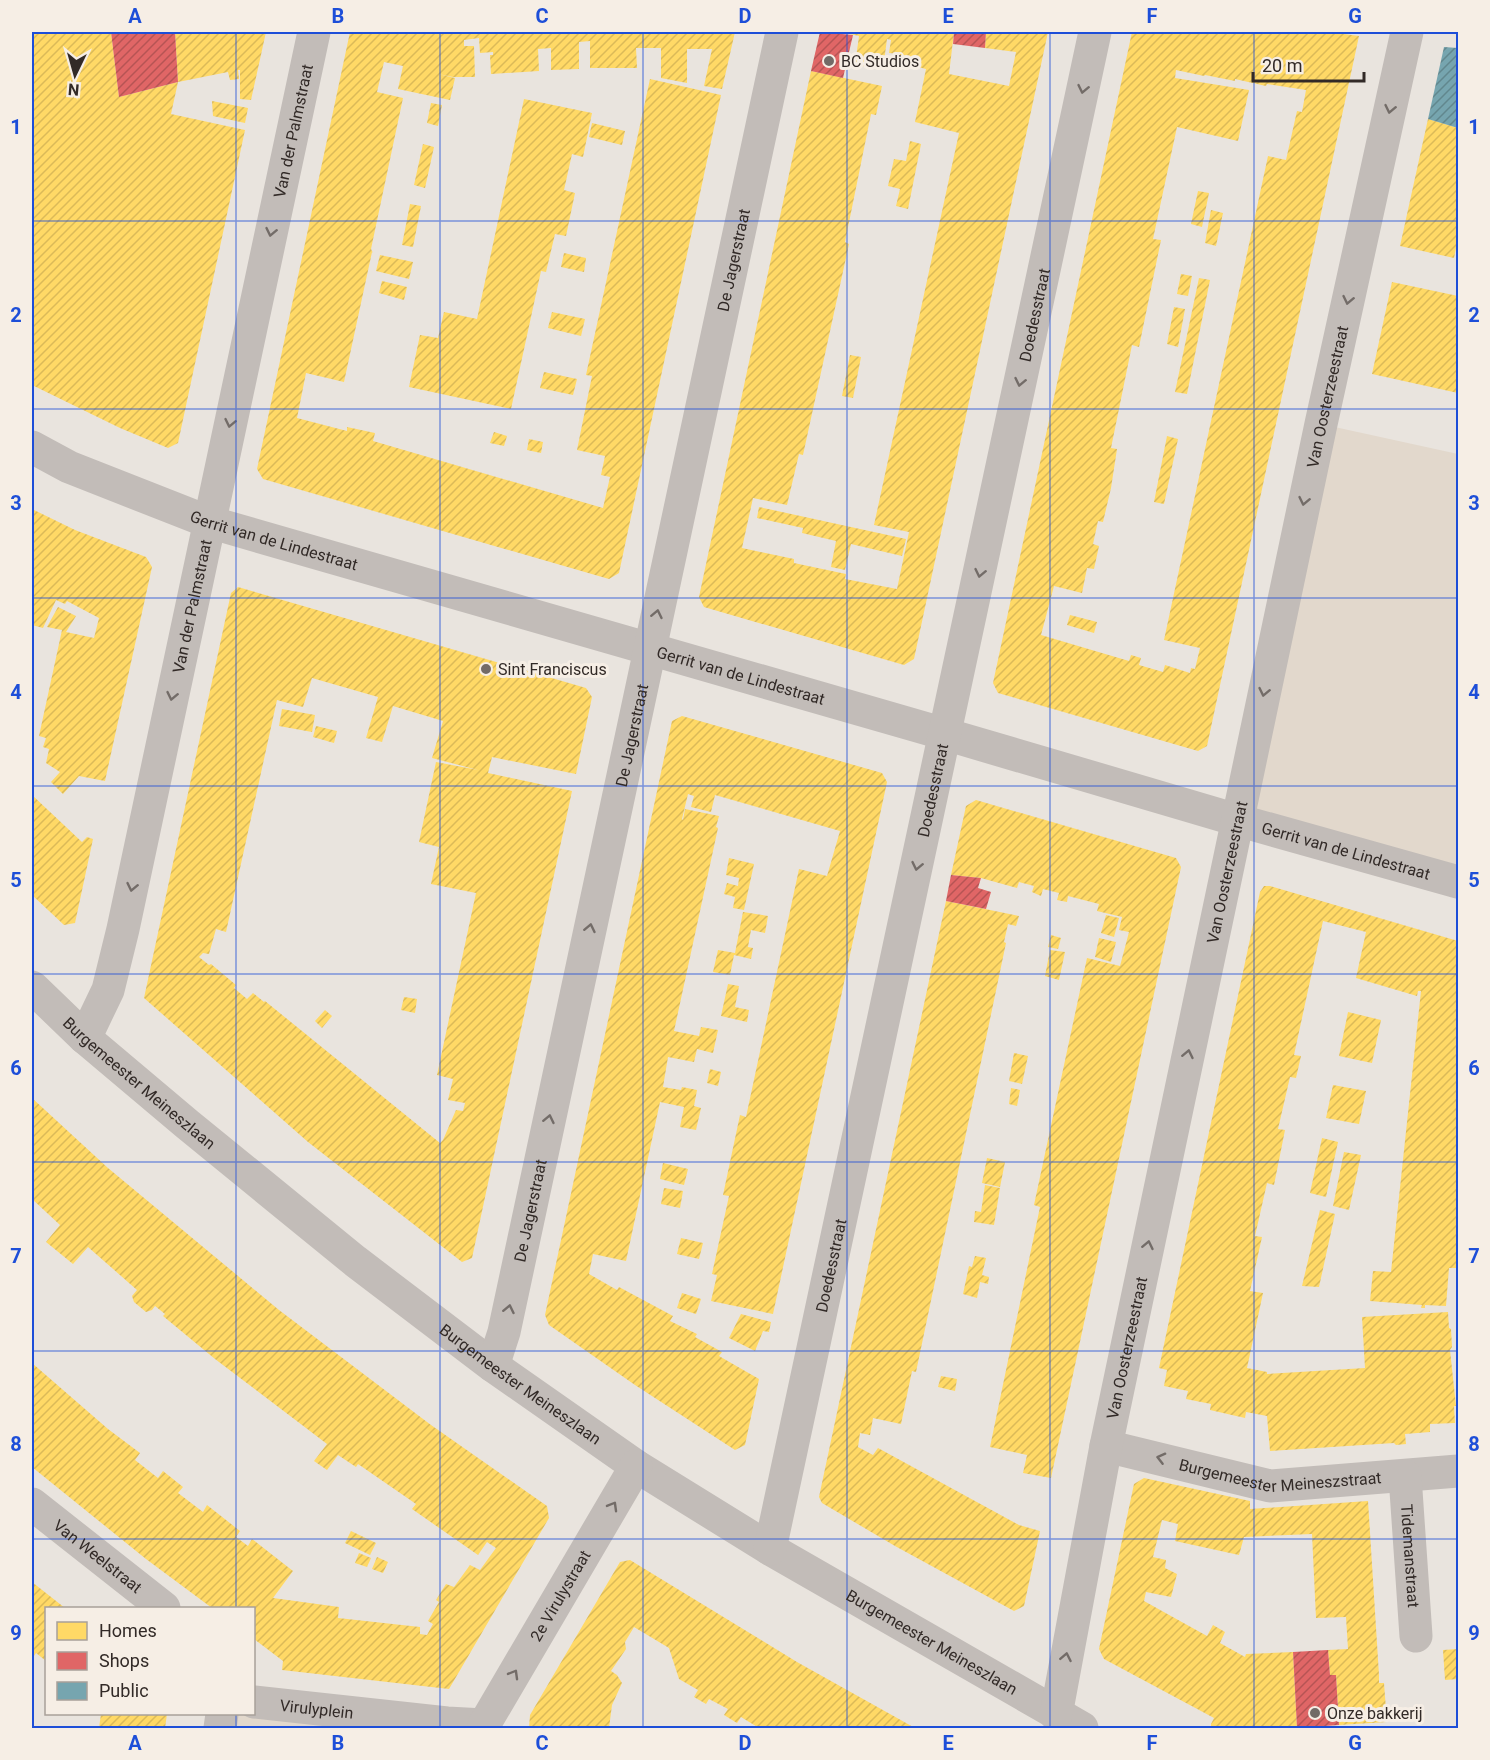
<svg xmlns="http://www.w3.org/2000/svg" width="1490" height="1760" viewBox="0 0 1490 1760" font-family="Roboto,sans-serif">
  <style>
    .plaza { fill: #e2d8cc }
    .homes { fill: url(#homes-hatch); fill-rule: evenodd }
    .shops { fill: url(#shops-hatch) }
    .public { fill: url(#public-hatch) }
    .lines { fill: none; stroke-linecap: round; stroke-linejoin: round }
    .minor { stroke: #c2bcb8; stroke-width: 33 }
    .oneway { stroke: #736c68 }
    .grid { fill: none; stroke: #1d4ed8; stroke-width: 1.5; stroke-opacity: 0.55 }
    .poi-dot { fill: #726b67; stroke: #f6eee5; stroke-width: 2 }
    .labels { text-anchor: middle; stroke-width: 6; stroke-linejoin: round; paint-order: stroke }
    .poi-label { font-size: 16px; fill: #322a27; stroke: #f6eee5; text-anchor: start }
    .street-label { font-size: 16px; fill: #322a27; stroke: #f6eee5 }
    .neatline { fill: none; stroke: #1d4ed8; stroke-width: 2 }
    .grid-label { font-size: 20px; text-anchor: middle; font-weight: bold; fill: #1d4ed8 }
  </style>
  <defs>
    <pattern id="homes-hatch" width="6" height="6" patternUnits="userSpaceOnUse" patternTransform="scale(1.5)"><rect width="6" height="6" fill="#ffd966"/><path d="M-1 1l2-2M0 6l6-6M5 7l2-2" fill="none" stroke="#dbba58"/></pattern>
    <pattern id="shops-hatch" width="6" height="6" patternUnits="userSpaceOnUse" patternTransform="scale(1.5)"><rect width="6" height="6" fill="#e06666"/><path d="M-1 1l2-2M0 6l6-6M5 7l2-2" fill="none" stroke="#b65454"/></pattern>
    <pattern id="public-hatch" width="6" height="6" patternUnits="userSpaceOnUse" patternTransform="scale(1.5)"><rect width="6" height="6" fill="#76a5af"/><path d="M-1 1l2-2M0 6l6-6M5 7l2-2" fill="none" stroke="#61878e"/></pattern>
  </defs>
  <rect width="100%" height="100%" fill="#e9e4de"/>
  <g class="plaza">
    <polygon points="1321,424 1458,454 1458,882 1237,820"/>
    <polygon points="222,1714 254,1714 484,1728 220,1728"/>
  </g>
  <g class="homes">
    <polygon points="41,32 111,32 119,97 178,82 171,114 245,130 178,443 168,448 120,428 32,385 32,35"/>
    <polygon points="175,32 266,32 251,100 240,99 240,70 238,70 239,79 230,80 228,72 178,82"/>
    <polygon points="350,32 735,32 722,89 704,86 712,49 687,49 687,83 661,78 661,48 636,48 637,68 590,68 590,41 579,42 579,69 551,70 551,48 538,49 539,71 491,74 490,55 493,55 493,52 480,53 479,38 464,40 464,46 474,46 475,77 453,77 438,74 455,78 450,100 398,89 403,66 384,62 377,92 403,98 371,249 373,253 372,252 344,382 306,373 297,418 347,431 347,427 375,433 373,441 603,508 610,477 601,475 605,456 577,450 592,376 586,375 650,79 721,95 619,573 609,579 263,479 257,469"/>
    <polygon points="840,32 954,32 949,74 1009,86 1016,52 985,48 986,32 1048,32 914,659 904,665 704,607 699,597 811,71 882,86 876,115 871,114 845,242 849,244 803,455 799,454 787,505 753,498 742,548 794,559 794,563 846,574 845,579 897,589 909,532 874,525 959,133 915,122 926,69 918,67 918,66 900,63 900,54 889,53 891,40 887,39 883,69 855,65 859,36"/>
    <path d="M1132 32H1329L1359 36 1207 746 1198 751 998 693 993 683ZM1176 70 1204 76 1205 75 1235 81V79L1266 86 1267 84 1306 90 1302 112 1297 111 1286 160 1268 156 1164 640 1200 648 1195 669 1191 668 1190 673 1165 665 1163 672 1139 665 1141 658 1131 655 1129 661 1041 635 1054 586 1082 593 1087 568 1094 569 1099 546 1093 544 1098 521 1103 522 1111 488 1117 449 1111 448 1132 345 1139 347 1161 240 1153 239 1177 127 1238 141 1249 90 1175 78Z"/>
    <polygon points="524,99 592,113 583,157 572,154 564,190 575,193 566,236 555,234 546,272 541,271 511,409 409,387 420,335 438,338 444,312 477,319"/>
    <polygon points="212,101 248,108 245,123 213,116"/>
    <polygon points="431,103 442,105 438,126 427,123"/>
    <polygon points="1428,119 1458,128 1458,238 1454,258 1400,246"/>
    <polygon points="592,123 625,131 622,145 589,137"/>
    <polygon points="910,141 921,144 908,209 896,206 900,189 888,186 894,159 906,161"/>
    <polygon points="423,144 434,147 425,188 414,185"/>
    <polygon points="1198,191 1209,193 1202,227 1191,224"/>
    <polygon points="410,204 421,206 413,247 402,245"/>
    <polygon points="1211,210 1223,213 1216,246 1205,243"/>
    <polygon points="564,253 586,258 584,272 561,267"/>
    <polygon points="380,255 413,262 409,279 376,271"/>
    <polygon points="1181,274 1192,276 1188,296 1177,294"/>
    <polygon points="1199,278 1210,280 1187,394 1175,392"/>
    <polygon points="382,281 407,287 404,300 379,293"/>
    <polygon points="1392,282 1458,296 1458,393 1372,374"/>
    <polygon points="1174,307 1185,309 1178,347 1167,344"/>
    <polygon points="552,312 585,319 581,336 548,328"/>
    <polygon points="850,355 861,357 853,398 842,396"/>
    <polygon points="544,372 577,379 573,395 540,388"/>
    <polygon points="494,432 507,436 504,446 490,443"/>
    <polygon points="1167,436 1178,439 1164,504 1154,502"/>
    <polygon points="529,439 543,442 541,453 527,450"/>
    <polygon points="759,507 906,539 902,556 851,544 845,570 831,567 836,541 802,533 803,528 757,518"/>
    <polygon points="32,509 75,530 146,557 152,567 105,781 79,776 63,794 51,782 60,772 46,763 49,749 43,747 46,738 39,736 62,630 47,627 58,607 76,616 66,632 94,638 99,618 67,601 65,604 56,600 43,628 32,625"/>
    <path d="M238 587 586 688 592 697 576 774 492 757 488 773 572 791 472 1258 462 1262 308 1142 144 998 231 593ZM312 678 378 697 366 738 382 742 393 706 443 721 432 758 478 770 436 762 419 842 439 847 431 884 476 893 437 1075 453 1079 448 1100 465 1103 463 1111 456 1110 443 1140 440 1143 265 1001 264 1002 253 993 247 999 234 988 236 985 211 964 209 965 199 957 203 953 209 954 216 929 226 932 277 700 303 707Z"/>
    <polygon points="1070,615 1097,622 1094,633 1067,625"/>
    <polygon points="282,709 315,715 312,732 279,726"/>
    <polygon points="682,716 882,773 887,782 773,1314 711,1301 717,1275 712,1274 729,1196 723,1195 740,1115 746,1117 799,869 827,876 840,831 715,795 711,812 691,807 694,796 688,794 682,819 683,820 685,809 719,816 716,827 718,828 674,1031 699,1036 701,1027 718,1030 713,1053 697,1049 694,1062 668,1057 663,1087 681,1090 682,1087 697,1090 694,1106 701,1108 696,1130 680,1127 684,1107 660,1102 626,1261 593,1254 589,1274 617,1290 619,1287 673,1316 670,1321 697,1334 695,1337 722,1352 719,1356 759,1379 745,1445 735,1450 635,1385 549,1325 545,1315 672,721"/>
    <polygon points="316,726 337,731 334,743 313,737"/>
    <polygon points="32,795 82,842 87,837 93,839 75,923 64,925 32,895"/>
    <polygon points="976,800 1176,858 1181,867 1051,1478 1023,1473 1027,1455 990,1447 1040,1207 1034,1205 1087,958 1120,966 1129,932 1119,930 1122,917 1097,911 1099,904 1068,896 1067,902 1057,900 1059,893 1043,889 1041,896 1032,892 1034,886 1019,882 1017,888 981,878 951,875 966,806"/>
    <polygon points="729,858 754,864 744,910 733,908 735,897 724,894 727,883 738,886 739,878 726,875"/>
    <polygon points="1264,886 1270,886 1458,941 1458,1268 1449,1268 1446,1306 1425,1305 1425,1308 1421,1308 1422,1305 1370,1301 1373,1271 1391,1272 1421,991 1418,991 1417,996 1356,978 1366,932 1323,921 1294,1055 1301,1056 1296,1078 1290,1077 1278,1129 1285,1130 1274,1185 1267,1183 1255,1236 1262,1237 1250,1291 1263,1293 1247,1368 1267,1372 1267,1374 1365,1368 1362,1317 1448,1312 1449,1328 1451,1329 1452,1347 1450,1350 1456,1406 1454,1406 1455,1423 1430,1424 1430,1432 1405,1434 1406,1444 1396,1445 1394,1443 1270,1451 1267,1416 1246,1412 1245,1418 1210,1410 1211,1404 1186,1399 1188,1391 1164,1386 1167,1370 1159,1368 1260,892"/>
    <polygon points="946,901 1019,916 1016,926 1008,924 1004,942 1006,943 916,1372 912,1371 901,1424 873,1418 870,1435 860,1433 858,1447 873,1455 878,1448 1019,1525 1040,1531 1024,1606 1014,1611 895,1546 822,1503 819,1497"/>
    <polygon points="743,912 768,916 765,933 751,930 748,947 753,948 751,959 734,955 730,975 713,972 718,950 735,953"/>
    <polygon points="1106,915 1119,918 1114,937 1101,933"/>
    <polygon points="1051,935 1061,938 1058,949 1048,947"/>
    <polygon points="1099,938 1116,942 1111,962 1095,957"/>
    <polygon points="1050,950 1065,952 1059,980 1045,976"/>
    <polygon points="728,984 739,986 735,1007 749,1010 747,1022 721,1016"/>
    <polygon points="404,997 417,999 415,1013 401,1010"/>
    <polygon points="325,1010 332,1016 322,1028 315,1021"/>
    <polygon points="1348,1012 1381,1020 1372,1063 1339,1056"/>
    <polygon points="1014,1053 1028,1056 1022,1084 1009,1081"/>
    <polygon points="710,1069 721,1072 718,1086 707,1083"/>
    <polygon points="1333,1085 1366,1091 1359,1124 1326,1118"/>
    <polygon points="1011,1088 1020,1090 1017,1106 1009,1104"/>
    <polygon points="32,1098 108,1168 279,1310 431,1425 547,1506 549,1518 449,1689 282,1670 283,1661 254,1639 254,1608 212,1608 146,1559 32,1467 32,1363 108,1429 140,1453 135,1460 158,1478 163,1471 183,1487 178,1493 203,1512 207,1505 240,1531 236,1537 248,1546 252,1539 293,1571 273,1598 339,1607 338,1618 420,1627 420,1634 427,1635 433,1624 428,1621 439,1602 436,1600 446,1584 454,1587 470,1565 480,1570 496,1548 487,1542 478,1555 412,1509 416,1504 358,1464 356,1467 338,1455 327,1470 314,1461 327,1444 215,1359 163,1316 165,1314 155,1306 152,1310 146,1312 134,1302 132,1296 137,1290 88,1247 73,1264 46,1242 60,1225 32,1199"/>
    <polygon points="1322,1138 1338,1142 1326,1197 1310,1193"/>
    <polygon points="1344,1152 1361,1155 1349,1210 1333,1206"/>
    <polygon points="987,1158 1005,1162 1000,1187 982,1183"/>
    <polygon points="663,1163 688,1169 684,1185 660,1179"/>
    <polygon points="985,1185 1000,1188 994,1225 974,1222 975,1211 981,1212"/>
    <polygon points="664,1188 683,1191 680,1208 661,1204"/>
    <polygon points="1320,1210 1335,1214 1319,1287 1302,1286"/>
    <polygon points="681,1238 703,1243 699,1259 677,1254"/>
    <polygon points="975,1256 986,1258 982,1275 989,1277 988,1284 980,1282 977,1298 963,1294 969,1266 972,1267"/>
    <polygon points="682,1293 701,1299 696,1314 677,1308"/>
    <polygon points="741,1314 771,1322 769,1332 763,1331 755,1351 729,1338"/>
    <polygon points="941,1376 957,1379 955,1391 938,1387"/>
    <polygon points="1144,1478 1250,1501 1250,1509 1368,1501 1379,1675 1379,1683 1384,1683 1387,1722 1339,1725 1336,1675 1330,1675 1328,1650 1348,1649 1346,1617 1316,1618 1312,1534 1244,1537 1239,1555 1175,1541 1178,1524 1162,1520 1153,1557 1166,1560 1165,1568 1177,1574 1171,1597 1146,1592 1144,1601 1207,1636 1213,1625 1225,1632 1220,1643 1245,1657 1246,1654 1293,1652 1297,1728 1211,1728 1211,1724 1214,1718 1104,1659 1099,1649 1134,1484"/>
    <polygon points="351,1531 376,1543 370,1555 345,1543"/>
    <polygon points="359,1553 371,1558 367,1567 355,1563"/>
    <polygon points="377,1557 388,1562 383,1573 372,1569"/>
    <polygon points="630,1560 797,1662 915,1728 759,1728 741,1717 737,1723 724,1715 728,1709 709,1699 706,1704 694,1697 698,1690 679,1679 669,1648 634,1627 625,1642 626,1649 611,1671 617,1675 622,1683 612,1705 609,1728 529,1728 530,1715 620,1562"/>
    <polygon points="32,1582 65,1608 46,1608 46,1661 36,1653 32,1659"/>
    <polygon points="1458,1649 1458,1679 1445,1680 1443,1650"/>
    <polygon points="101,1714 167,1714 165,1728 99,1728"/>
  </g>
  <g class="shops">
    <polygon points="111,32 175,32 178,82 119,97"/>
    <polygon points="820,32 853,35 843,78 811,71"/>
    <polygon points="954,32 986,32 985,48 953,44"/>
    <polygon points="951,875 981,878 978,888 991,892 986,909 946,901"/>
    <polygon points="1328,1650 1330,1675 1336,1675 1339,1725 1297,1728 1293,1652"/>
  </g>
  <polygon class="public" points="1444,47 1458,48 1458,128 1428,119"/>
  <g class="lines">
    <g class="minor">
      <path id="s1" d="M32 447 69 467 209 522 945 734 1237 820 1458 882"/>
      <path id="s2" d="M32 987 85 1038 187 1124 355 1261 493 1366 636 1466 770 1549 1082 1728"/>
      <path id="s3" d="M85 1038 108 990 123 929 314 32"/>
      <path id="s4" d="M493 1366 504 1332 782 32"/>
      <path id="s5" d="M1106 1446 1270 1486 1458 1471"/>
      <path id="s6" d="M1405 1476 1416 1636"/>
      <path id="s7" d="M32 1504 164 1608"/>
      <path id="s8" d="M770 1549 1095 32"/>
      <path id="s9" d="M254 1702 447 1723 484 1725"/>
      <path id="s10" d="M1056 1715 1106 1446 1321 424 1407 32"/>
      <path id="s11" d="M484 1725 636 1466"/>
      <polyline points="220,1728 222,1714"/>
    </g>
  </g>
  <defs><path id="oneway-chevron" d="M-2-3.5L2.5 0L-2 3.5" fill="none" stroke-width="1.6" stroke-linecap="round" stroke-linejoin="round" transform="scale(1.5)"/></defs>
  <g class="oneway">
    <use href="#oneway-chevron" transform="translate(1083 89) rotate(102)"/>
    <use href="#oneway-chevron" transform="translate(1390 109) rotate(102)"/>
    <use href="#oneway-chevron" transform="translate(271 232) rotate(102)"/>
    <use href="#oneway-chevron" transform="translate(1348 300) rotate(102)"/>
    <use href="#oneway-chevron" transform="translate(1020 382) rotate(102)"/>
    <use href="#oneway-chevron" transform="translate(230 423) rotate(102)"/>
    <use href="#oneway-chevron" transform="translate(1304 501) rotate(102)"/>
    <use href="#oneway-chevron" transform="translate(980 573) rotate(102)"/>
    <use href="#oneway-chevron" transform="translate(657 614) rotate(-78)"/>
    <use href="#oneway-chevron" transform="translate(1264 692) rotate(102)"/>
    <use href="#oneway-chevron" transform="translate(172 696) rotate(102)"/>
    <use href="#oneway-chevron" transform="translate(917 866) rotate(102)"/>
    <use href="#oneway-chevron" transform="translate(132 887) rotate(102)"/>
    <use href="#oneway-chevron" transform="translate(590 928) rotate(-78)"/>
    <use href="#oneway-chevron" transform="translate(1188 1054) rotate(-78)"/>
    <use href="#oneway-chevron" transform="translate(549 1119) rotate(-78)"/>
    <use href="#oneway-chevron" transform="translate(1148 1245) rotate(-78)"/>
    <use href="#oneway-chevron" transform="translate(509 1309) rotate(-78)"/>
    <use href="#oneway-chevron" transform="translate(1161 1458) rotate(-166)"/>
    <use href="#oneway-chevron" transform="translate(613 1506) rotate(-60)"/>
    <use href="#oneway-chevron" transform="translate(1066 1657) rotate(-79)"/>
    <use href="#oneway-chevron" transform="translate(514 1674) rotate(-60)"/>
  </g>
  <path class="grid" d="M236 32V1608M440 32V1728M643 32V1728M847 32V1728M1050 32V1728M1254 32V1728M32 221H1458M32 409H1458M32 598H1458M32 786H1458M32 974H1458M32 1162H1458M32 1351H1458M32 1539H1458M236 1714V1728"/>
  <g class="poi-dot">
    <circle cx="829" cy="61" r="6"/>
    <circle cx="486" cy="669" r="6"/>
    <circle cx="1315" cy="1713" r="6"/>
  </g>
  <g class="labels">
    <g class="poi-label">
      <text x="841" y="67">BC Studios</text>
      <text x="498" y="675">Sint Franciscus</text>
      <text x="1327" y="1719">Onze bakkerij</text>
    </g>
    <g class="street-label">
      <text dy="6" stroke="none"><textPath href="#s3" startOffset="932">Van der Palmstraat</textPath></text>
      <text dy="6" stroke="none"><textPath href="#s4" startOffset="1132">De Jagerstraat</textPath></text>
      <text dy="6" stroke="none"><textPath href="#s8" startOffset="1262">Doedesstraat</textPath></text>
      <text dy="6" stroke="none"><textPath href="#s10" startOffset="1346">Van Oosterzeestraat</textPath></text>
      <text dy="6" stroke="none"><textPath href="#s1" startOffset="260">Gerrit van de Lindestraat</textPath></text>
      <text dy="6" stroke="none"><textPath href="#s3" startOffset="446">Van der Palmstraat</textPath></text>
      <text dy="6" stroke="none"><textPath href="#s1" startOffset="746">Gerrit van de Lindestraat</textPath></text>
      <text dy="6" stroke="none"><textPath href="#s4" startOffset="646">De Jagerstraat</textPath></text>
      <text dy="6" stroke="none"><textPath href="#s8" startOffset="776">Doedesstraat</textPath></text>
      <text dy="6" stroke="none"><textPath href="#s1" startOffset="1376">Gerrit van de Lindestraat</textPath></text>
      <text dy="6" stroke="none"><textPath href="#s10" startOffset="860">Van Oosterzeestraat</textPath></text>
      <text dy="6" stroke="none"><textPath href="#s2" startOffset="144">Burgemeester Meineszlaan</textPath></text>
      <text dy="6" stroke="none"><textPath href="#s4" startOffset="160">De Jagerstraat</textPath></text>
      <text dy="6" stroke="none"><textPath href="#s8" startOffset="290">Doedesstraat</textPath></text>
      <text dy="6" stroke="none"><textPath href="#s10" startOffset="374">Van Oosterzeestraat</textPath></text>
      <text dy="6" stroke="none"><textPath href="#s2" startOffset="630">Burgemeester Meineszlaan</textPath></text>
      <text dy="6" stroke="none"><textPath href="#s5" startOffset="178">Burgemeester Meineszstraat</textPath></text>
      <text dy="6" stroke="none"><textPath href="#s6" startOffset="80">Tidemanstraat</textPath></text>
      <text dy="6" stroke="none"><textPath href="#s7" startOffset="84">Van Weelstraat</textPath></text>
      <text dy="6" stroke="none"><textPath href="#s11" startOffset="150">2e Virulystraat</textPath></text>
      <text dy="6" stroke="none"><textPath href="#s2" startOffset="1116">Burgemeester Meineszlaan</textPath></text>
      <text dy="6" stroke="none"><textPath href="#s9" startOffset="63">Virulyplein</textPath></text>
    </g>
  </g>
  <rect width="1490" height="1760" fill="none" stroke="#f6eee5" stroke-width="66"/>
  <rect x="45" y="1607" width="210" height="108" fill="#f6eee5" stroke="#a8a099" stroke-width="1.5"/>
  <rect x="57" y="1622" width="30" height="18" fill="#ffd966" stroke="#a8a099" stroke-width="1.5"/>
  <text x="99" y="1637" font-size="18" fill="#322a27">Homes</text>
  <rect x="57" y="1652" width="30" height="18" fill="#e06666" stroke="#a8a099" stroke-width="1.5"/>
  <text x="99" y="1667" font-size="18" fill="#322a27">Shops</text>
  <rect x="57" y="1682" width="30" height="18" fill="#76a5af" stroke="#a8a099" stroke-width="1.5"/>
  <text x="99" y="1697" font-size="18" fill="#322a27">Public</text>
  <g transform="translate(75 75) rotate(185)" stroke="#f6eee5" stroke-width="4.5" paint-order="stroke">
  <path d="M0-4.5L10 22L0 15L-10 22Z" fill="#322a27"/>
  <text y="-9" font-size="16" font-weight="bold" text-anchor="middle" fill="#322a27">N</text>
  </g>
  <path d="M1253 72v9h111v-9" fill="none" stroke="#322a27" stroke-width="3"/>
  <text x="1262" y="72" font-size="18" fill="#322a27" stroke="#f6eee5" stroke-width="4.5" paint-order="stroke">20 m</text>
  <rect x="33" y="33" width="1424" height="1694" class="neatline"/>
  <g class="grid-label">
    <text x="135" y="23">A</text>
    <text x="338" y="23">B</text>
    <text x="542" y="23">C</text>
    <text x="745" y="23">D</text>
    <text x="948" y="23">E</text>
    <text x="1152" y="23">F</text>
    <text x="1355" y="23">G</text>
    <text x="16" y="134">1</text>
    <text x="1474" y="134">1</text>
    <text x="16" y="322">2</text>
    <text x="1474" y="322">2</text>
    <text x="16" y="510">3</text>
    <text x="1474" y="510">3</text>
    <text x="16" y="699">4</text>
    <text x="1474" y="699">4</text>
    <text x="16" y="887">5</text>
    <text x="1474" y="887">5</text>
    <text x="16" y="1075">6</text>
    <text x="1474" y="1075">6</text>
    <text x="16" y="1263">7</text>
    <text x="1474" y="1263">7</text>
    <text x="16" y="1451">8</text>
    <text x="1474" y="1451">8</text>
    <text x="16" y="1640">9</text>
    <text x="1474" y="1640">9</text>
    <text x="135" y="1750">A</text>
    <text x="338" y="1750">B</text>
    <text x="542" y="1750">C</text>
    <text x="745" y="1750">D</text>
    <text x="948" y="1750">E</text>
    <text x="1152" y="1750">F</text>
    <text x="1355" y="1750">G</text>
  </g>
</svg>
